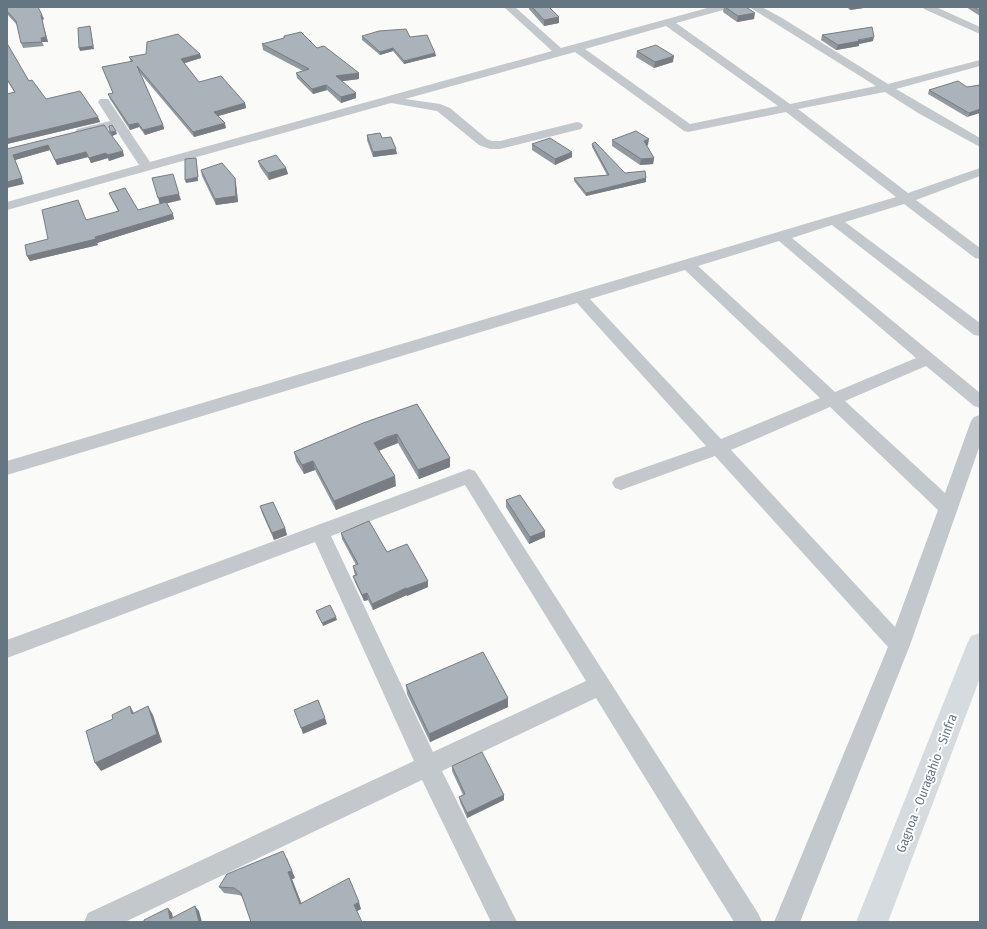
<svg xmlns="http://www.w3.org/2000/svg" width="987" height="929" viewBox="0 0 987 929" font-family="'Fira Sans Condensed',sans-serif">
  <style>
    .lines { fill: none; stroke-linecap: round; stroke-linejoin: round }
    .minor { fill: #c3c8cc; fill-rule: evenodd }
    .secondary { fill: #d6dbdf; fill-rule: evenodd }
    .wall { fill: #929a9f }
    .shaded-wall { fill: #777d82 }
    .building { fill: #aab3b9; stroke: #777d82 }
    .labels { text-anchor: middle; stroke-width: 4; stroke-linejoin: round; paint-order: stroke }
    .near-street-label { font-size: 13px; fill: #657683; stroke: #fff }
  </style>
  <rect width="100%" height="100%" fill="#fafaf8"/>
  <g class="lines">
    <g class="minor">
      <path d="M504 7H515L561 48 711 7H728L727 9 676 23 790 104 876 86 749 7H762L782 18 888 84 980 60V66L896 89 980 138V147L918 113 885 92 798 109 908 193 980 168V176L916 200 980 248V259L975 258 904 204 845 222 980 323V336L974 335 832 225 792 238 980 393V408L974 406 926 366 845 401 945 493 971 421 974 417 980 415V445L910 645 800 922H774L888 647 715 456 621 490 615 488 612 483 615 478 706 446 577 303 7 475V461L896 197 786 112 688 132 684 131 575 52 405 99 440 104 450 108 487 139 492 141H500L577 122 581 123 583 126 581 129 500 149H490L479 145 437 111 391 103 7 210V202L139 165 114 127 81 136 77 135 75 132 77 129 110 121 98 102 100 99H108L150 162 552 51ZM666 26 778 106 690 124 585 49ZM779 241 916 358 835 392 698 266ZM685 270 820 398 721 439 590 299ZM830 407 938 510 895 627 731 450Z"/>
      <polygon points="923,7 936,7 980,27 980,34 924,9"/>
      <path d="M469 469 475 471 758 913 762 922H734L596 698 442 771 517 922H491L422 780 125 922H84L88 913 414 761 315 542 7 658V640ZM465 485 586 681 433 752 331 536Z"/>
    </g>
    <polygon class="secondary" points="980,633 980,678 888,922 856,922 967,644 971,636"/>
  </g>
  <g class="wall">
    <polygon points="7,7 42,15 44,19 42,20 48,42 42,42 44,46 23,48 21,43 17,25 7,14"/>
    <polygon points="529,7 549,7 559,23 544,26 529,9"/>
    <polygon points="724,7 746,7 754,19 737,22 723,12"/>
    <polygon points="847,7 870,7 850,10"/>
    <polygon points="966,7 980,7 980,16"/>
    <polygon points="822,35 873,41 859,44 859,46 836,50 821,40"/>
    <polygon points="284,36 317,48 359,73 359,79 342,81 356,98 341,103 327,90 313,94 297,78 296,73 303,71 263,50 262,44 284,38"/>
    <polygon points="362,36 410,37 435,53 436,56 404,64 393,51 380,55 362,40"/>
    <polygon points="7,45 29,81 46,99 98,117 100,122 7,144 7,94 14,92 7,80"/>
    <polygon points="637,51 673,62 654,68 636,57"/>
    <polygon points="200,54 201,58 184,63 199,82 245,103 246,108 218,116 226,128 194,137 140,73 163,125 164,129 145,135 139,127 130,130 110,99 108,94 113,93 102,67 131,62 129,57"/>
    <polygon points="980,85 967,117 928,94 929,90 967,87"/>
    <polygon points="117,134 112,136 124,156 109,161 108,158 91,163 88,157 57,165 50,150 15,160 24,184 7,149 112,135"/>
    <polygon points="367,135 382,138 397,154 373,157 367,140"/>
    <polygon points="612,140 648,145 647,146 654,158 653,164 640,165 612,146"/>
    <polygon points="532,144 572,157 555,165 532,150"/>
    <polygon points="592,144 625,173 646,178 646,182 586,196 574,181 574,178 607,175 592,147"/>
    <polygon points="258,161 286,168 288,174 269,180 260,167"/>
    <polygon points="201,170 235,178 236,184 238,202 216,205 202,176"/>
    <polygon points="109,193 138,210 159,204 181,200 167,203 174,219 97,243 98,245 30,261 27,256 48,239 118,211 111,198"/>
    <polygon points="417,404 450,458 450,467 419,479 398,443 388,447 379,451 396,486 336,510 315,470 304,474 296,461 294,452"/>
    <polygon points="506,500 545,537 529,544 506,507"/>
    <polygon points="260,506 285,528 287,535 274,540 262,513"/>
    <polygon points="341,533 387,552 428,587 407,596 407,595 373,610 368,600 364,601 355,582 353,576 355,575 354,572 353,566 356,565 342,539"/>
    <polygon points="406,685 508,707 430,742 407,694"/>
    <polygon points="452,766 504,795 504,800 467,818 460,802 459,797 463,795 452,771"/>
    <polygon points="287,858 295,878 292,879 301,903 361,909 357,911 243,897 239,895 224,893 219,887"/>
  </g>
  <g class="shaded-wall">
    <polygon points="851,7 870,7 850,10"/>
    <polygon points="755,13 754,19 737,22 738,16"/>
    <polygon points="41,15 42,15 44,19 42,20 48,42 42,42 41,38"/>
    <polygon points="559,17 559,23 544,26 544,20"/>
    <polygon points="90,26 94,49 80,51 79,48"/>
    <polygon points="874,37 873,41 859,44 859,46 836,50 838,45"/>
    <polygon points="393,48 393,51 380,55 380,52"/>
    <polygon points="435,53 436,56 404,64 404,61"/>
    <polygon points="200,54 201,58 182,64 181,59"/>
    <polygon points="674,56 673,62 654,68 655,62"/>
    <polygon points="359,73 359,79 337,82 336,76"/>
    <polygon points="326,85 327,90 313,94 312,89"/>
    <polygon points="356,93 356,98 341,103 341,97"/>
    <polygon points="245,103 246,108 215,117 214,112"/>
    <polygon points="980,109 980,113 967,117 969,113"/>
    <polygon points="98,117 100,122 7,144 7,139"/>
    <polygon points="138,123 139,127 130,130 129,125"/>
    <polygon points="225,123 226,128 194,137 193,132"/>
    <polygon points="163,125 164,129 145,135 143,130"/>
    <polygon points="116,131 117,134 112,136 110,132"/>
    <polygon points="649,139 648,145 643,147 644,141"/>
    <polygon points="48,145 50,150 15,160 24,184 7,188 7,182 13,155"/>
    <polygon points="396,149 397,154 373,157 373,152"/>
    <polygon points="123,151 124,156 109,161 107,155"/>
    <polygon points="86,152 88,157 57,165 55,160"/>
    <polygon points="572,152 572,157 555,165 555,159"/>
    <polygon points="106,153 108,158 91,163 89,158"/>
    <polygon points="196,158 198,181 186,183 185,180"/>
    <polygon points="654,158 653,164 640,165 641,159"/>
    <polygon points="286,168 288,174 269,180 268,173"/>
    <polygon points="235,178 236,184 238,202 216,205 215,199"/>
    <polygon points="646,178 646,182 586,196 586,193"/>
    <polygon points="179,194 181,200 160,205 158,198"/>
    <polygon points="173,214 174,219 97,243 98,245 30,261 27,256 95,237"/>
    <polygon points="397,434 398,443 375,452 374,443"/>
    <polygon points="450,458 450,467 419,479 418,470"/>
    <polygon points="313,461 315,470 304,474 302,465"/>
    <polygon points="395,476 396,486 336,510 334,501"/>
    <polygon points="285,528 287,535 274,540 272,533"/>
    <polygon points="545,531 545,537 529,544 530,537"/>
    <polygon points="428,581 428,587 407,596 406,589"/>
    <polygon points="406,588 407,595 373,610 372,604"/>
    <polygon points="367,593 368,600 364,601 362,595"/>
    <polygon points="336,617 337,620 323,626 322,623"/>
    <polygon points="508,698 508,707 430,742 429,734"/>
    <polygon points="130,706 135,715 132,714"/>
    <polygon points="148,706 153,715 162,742 101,771 95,763"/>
    <polygon points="325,718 327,724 303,734 301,728"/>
    <polygon points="504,795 504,800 467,818 467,813"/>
    <polygon points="283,851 295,878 292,879 304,910 300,904 288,872"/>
    <polygon points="359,902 361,909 357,911 354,905"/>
    <polygon points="195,906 199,911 202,922 199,922"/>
    <polygon points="168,908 172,913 174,922 170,919"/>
  </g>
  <g class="building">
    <polygon points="7,7 38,7 42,15 41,15 46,37 41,38 42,42 21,43 16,21 7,11"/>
    <polygon points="532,7 549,7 559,17 544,20"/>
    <polygon points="725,7 746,7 755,13 738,16"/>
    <polygon points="974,7 980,7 980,11"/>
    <polygon points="90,26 93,46 79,48 78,28"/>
    <polygon points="872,27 874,37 858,40 860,41 838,45 822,35"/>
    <polygon points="406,29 410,37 427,35 435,53 404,61 393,48 380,52 362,36 379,31"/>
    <polygon points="301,32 317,48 324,46 359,73 336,76 356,93 341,97 326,85 312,89 296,73 309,69 262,44 284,38 284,36"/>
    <polygon points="178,34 200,54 181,59 199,82 221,76 245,103 214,112 225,123 193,132 137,66 163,125 143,130 138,123 129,125 108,94 113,93 102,67 133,61 129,57 146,54 147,42"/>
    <polygon points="7,45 8,45 29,81 32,80 46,99 80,91 98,117 7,139 7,94 15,92 7,79"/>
    <polygon points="656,45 674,56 655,62 637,51"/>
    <polygon points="958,81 967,87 980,85 980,109 969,113 929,90"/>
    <polygon points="104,125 123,151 107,155 106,153 89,158 86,152 55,160 48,145 13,155 22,178 7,182 7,149"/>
    <polygon points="112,125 116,131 110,132 109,126"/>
    <polygon points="636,131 649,139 644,141 654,158 641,159 612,140"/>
    <polygon points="380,133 382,138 391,137 396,149 373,152 367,135"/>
    <polygon points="550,138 572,152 555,159 532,144"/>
    <polygon points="595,142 625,173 645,171 646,178 586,193 574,178 609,175 592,144"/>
    <polygon points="276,155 286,168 268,173 258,161"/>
    <polygon points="196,158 198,177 185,180 185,159"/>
    <polygon points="222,163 235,178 236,196 215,199 201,170"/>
    <polygon points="173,174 179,194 158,198 152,178"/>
    <polygon points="125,188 138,210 166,202 173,214 95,237 96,239 27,256 25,245 48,239 42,210 78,200 86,220 119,211 109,193"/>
    <polygon points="417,404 450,458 418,470 397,434 387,437 374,443 395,476 334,501 313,461 302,465 294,452 363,423"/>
    <polygon points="520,495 545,531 530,537 506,500"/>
    <polygon points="273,502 285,528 272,533 260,506"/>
    <polygon points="369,521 387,552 407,544 428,581 406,589 406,588 372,604 367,593 362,595 353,576 357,575 353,566 358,564 341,533"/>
    <polygon points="330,605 336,617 322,623 316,611"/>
    <polygon points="483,652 508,698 429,734 406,685"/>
    <polygon points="318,700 325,718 301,728 294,710"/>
    <polygon points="130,706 132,714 148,706 157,734 95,763 86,731 113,719 112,715"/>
    <polygon points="482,752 504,795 467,813 459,797 465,794 452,766"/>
    <polygon points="283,851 292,871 288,872 300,904 349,878 359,902 354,905 362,922 251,922 241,893 234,888 219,887 227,874"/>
    <polygon points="195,906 199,922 144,922 144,920 168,908 170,919"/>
  </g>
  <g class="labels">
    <g class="near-street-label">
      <text transform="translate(926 783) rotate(-69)" y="5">Gagnoa - Ouragahio - Sinfra</text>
    </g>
  </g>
  <rect width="987" height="929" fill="none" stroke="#657683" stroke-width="16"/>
</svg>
